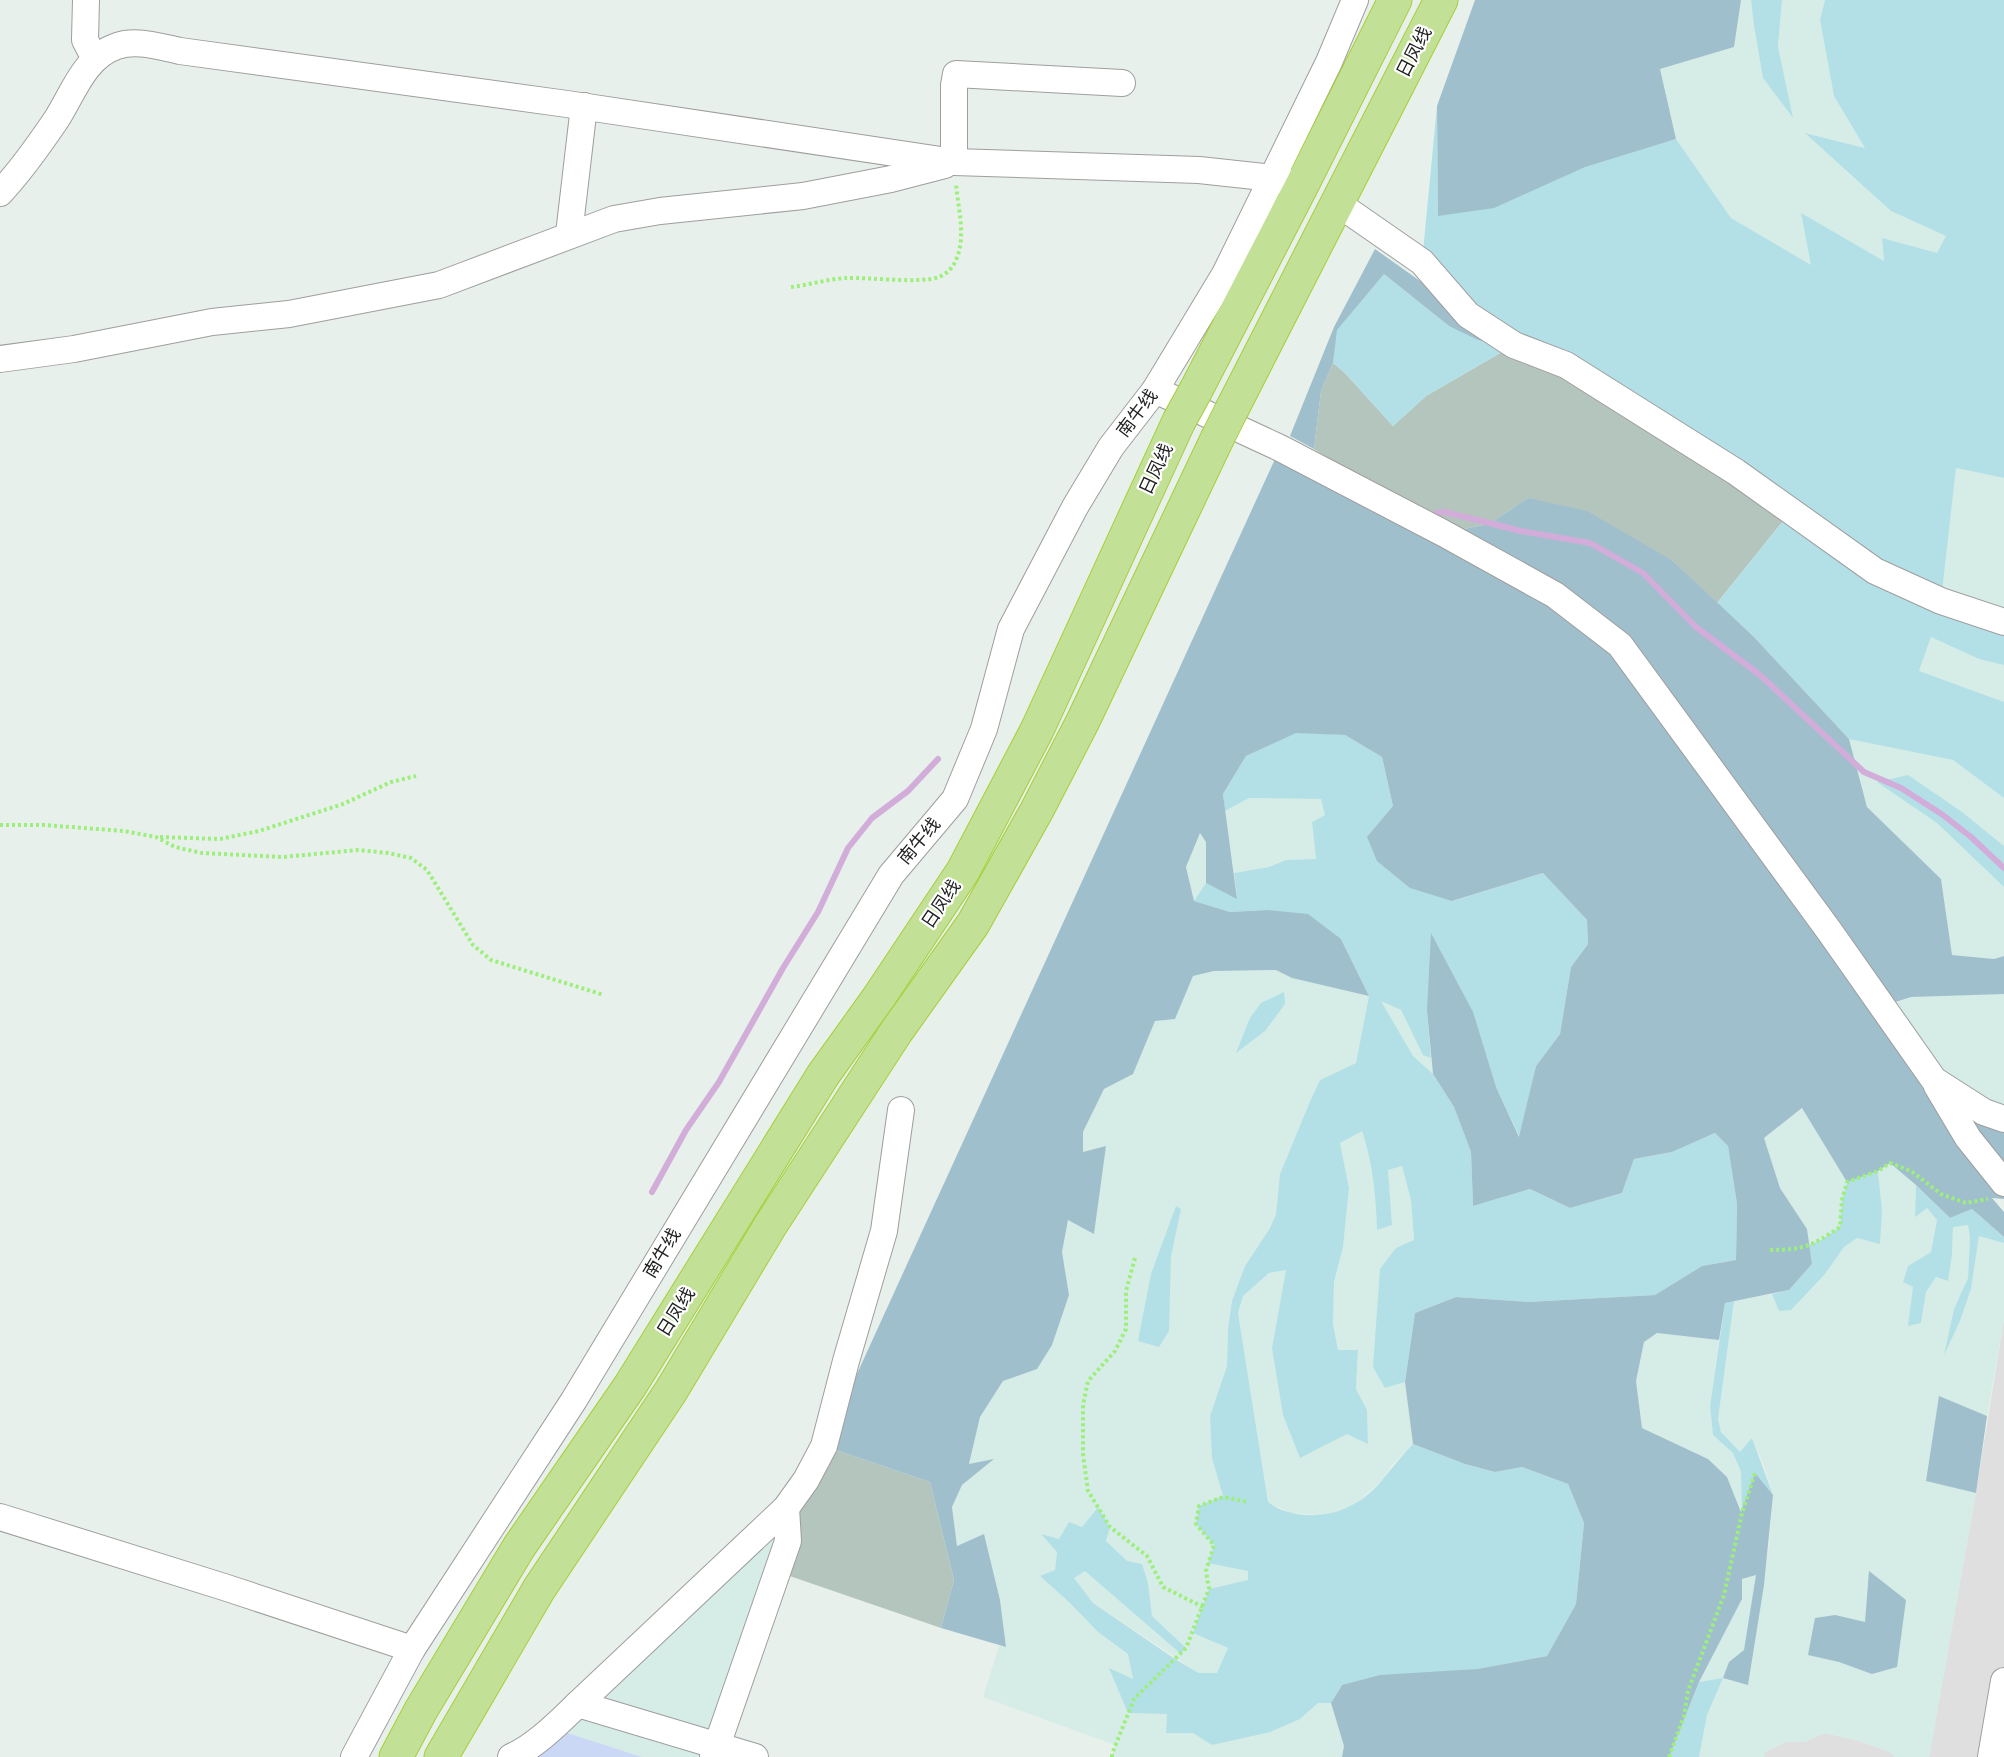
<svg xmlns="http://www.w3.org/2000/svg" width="2004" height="1757" viewBox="0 0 2004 1757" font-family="'DM Sans','Noto Sans SC',sans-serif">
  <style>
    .residential { fill: #dedfde }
    .construction { fill: #b4c5be }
    .farmland { fill: #d5ede6 }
    .grass { fill: #b3e0e6 }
    .forest { fill: #a0bfcc }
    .park { fill: #cad8f6 }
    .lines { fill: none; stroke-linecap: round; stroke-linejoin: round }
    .stream { stroke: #d2adda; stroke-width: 6 }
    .minor-casing { stroke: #9e9e9e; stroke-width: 28 }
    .highway-casing { stroke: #a6ce36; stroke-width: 35 }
    .path { stroke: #9def7b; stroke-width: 4; stroke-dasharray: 3 3; stroke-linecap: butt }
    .minor { stroke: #fff; stroke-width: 26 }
    .highway { stroke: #c2e197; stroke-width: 33 }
    .highway-bridge-casing { stroke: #a6ce36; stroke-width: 35; stroke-linecap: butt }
    .highway-bridge { stroke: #c2e197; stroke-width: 33 }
    .labels { text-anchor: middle; stroke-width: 4.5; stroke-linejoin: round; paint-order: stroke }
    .street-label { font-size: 18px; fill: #212121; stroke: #fff }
  </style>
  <rect width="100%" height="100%" fill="#e8f0eb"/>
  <g class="residential">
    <polygon points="2004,1319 2004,1757 1929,1757 1976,1493"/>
    <polygon points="1825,1733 1856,1740 1890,1752 1895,1757 1764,1757 1765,1752 1785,1742 1804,1742"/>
  </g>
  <g class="construction">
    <polygon points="1514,345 1791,511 1717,603 1673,561 1528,498 1489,524 1443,533 1314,449 1321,391 1333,363 1344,372 1393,426 1426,396"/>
    <polygon points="824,1446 930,1482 954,1580 941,1628 778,1572 786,1508"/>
  </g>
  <g class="farmland">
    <polygon points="1741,0 1751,0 1754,26 1763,78 1792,117 1778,47 1782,0 1825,0 1820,20 1834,96 1866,148 1807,133 1891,211 1946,236 1937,254 1882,238 1884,261 1801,214 1812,266 1731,218 1676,139 1660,69 1734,47"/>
    <polygon points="1956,468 2004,478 2004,622 1941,601"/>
    <polygon points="1931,637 1979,659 2004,665 2004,702 1919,672"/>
    <polygon points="1849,739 1953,760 2004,798 2004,846 1962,812 1878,782 1937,823 2004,887 2004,956 1994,959 1952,955 1941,879 1867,807"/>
    <polygon points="1249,798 1321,799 1326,815 1312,822 1316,859 1286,860 1269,867 1234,873 1225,811"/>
    <polygon points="1200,832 1206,842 1206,883 1194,901 1186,867"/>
    <polygon points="1276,970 1292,978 1369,996 1356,1063 1320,1080 1311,1099 1280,1174 1276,1214 1270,1228 1245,1266 1228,1329 1227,1366 1210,1416 1213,1458 1223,1497 1248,1571 1248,1580 1209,1589 1193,1632 1229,1649 1217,1673 1199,1673 1093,1603 1073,1578 1085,1570 1180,1653 1186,1648 1152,1616 1148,1583 1106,1541 1097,1507 1082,1527 1059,1539 1042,1535 1057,1552 1055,1570 1040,1576 1070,1603 1098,1632 1128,1654 1133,1680 1110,1669 1167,1714 1166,1733 1193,1733 1212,1745 1300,1719 1318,1703 1331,1703 1344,1746 1342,1757 1112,1757 1115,1745 983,1697 999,1646 1006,1647 1000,1600 984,1535 957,1546 952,1507 962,1485 993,1460 969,1465 980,1417 1003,1381 1037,1369 1069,1295 1062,1252 1068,1219 1094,1233 1106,1146 1082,1153 1083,1132 1104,1089 1133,1073 1155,1021 1175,1018 1193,976 1214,971"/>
    <polygon points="1953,994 2004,994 2004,1119 1934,1080 1882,1007 1911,997"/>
    <polygon points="1380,1000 1401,1010 1423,1055 1431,1058 1433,1074 1413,1056"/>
    <polygon points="1803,1108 1847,1182 1842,1200 1840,1227 1821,1240 1809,1245 1807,1229 1780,1188 1764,1138"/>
    <polygon points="1362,1130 1370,1155 1376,1195 1377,1230 1392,1225 1388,1170 1402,1166 1411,1200 1414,1241 1396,1248 1385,1388 1405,1382 1413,1444 1392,1465 1382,1480 1353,1506 1323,1516 1288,1512 1268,1502 1238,1313 1243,1296 1269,1273 1286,1270 1272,1348 1300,1458 1348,1433 1368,1444 1367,1410 1356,1389 1358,1351 1338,1350 1333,1324 1334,1282 1343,1247 1349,1188 1340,1143"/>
    <polygon points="1890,1163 1916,1185 1915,1216 1927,1208 1937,1220 1931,1252 1908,1266 1903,1282 1913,1286 1921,1323 1926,1292 1936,1277 1947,1281 1952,1255 1953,1226 1968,1225 1970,1238 1968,1278 1954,1309 1945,1351 1960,1321 1971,1289 1979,1235 2004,1243 2004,1319 1987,1416 1939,1397 1926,1481 1976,1493 1929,1757 1895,1757 1890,1752 1856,1740 1825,1733 1804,1742 1784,1742 1765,1752 1764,1757 1699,1757 1707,1715 1723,1678 1699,1682 1742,1599 1742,1579 1757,1575 1744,1651 1729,1662 1748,1684 1769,1545 1773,1495 1764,1466 1752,1438 1741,1453 1721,1432 1718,1419 1734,1301 1772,1294 1779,1311 1825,1274 1844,1247 1857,1238 1882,1210 1878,1171"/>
    <polygon points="1657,1333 1719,1340 1710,1406 1713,1435 1733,1453 1741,1472 1742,1513 1727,1477 1708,1459 1642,1428 1636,1381 1644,1342"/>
    <polygon points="786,1508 713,1757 642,1757 552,1728"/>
  </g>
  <g class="grass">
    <polygon points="1751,0 1782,0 1778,47 1793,118 1763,78 1754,26"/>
    <polygon points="1825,0 2004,0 2004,478 1956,468 1941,601 2004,622 2004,665 1979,659 1931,637 1919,671 2004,702 2004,798 1953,760 1849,739 1754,637 1717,603 1791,511 1514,345 1426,396 1393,426 1344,372 1333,363 1336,330 1384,274 1449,326 1422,262 1437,106 1438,216 1585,166 1676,139 1731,218 1811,265 1801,213 1884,261 1882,238 1937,253 1946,236 1891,211 1805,133 1865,148 1834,96 1820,20"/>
    <path d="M1296 732 1345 735 1382 757 1393 806 1453 901 1543 873 1587 920 1588 944 1571 967 1560 1034 1536 1066 1520 1138 1496 1087 1427 1011 1431 1058 1423 1055 1401 1010 1381 1001 1413 1056 1433 1074 1454 1107 1471 1152 1473 1206 1530 1189 1570 1208 1622 1193 1634 1159 1672 1152 1715 1133 1728 1146 1737 1204 1736 1260 1702 1266 1655 1295 1528 1302 1456 1297 1415 1313 1405 1382 1385 1388 1373 1367 1380 1269 1396 1248 1414 1240 1411 1200 1402 1166 1388 1170 1392 1225 1377 1230C1376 1196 1373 1164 1362 1131L1340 1143 1349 1188 1343 1247 1334 1282 1333 1324 1338 1350H1358L1356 1389 1367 1410 1368 1444 1347 1434 1300 1458 1283 1415 1272 1348 1286 1270 1269 1273 1243 1296 1238 1313 1268 1502C1274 1506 1281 1511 1289 1512 1325 1522 1360 1508 1383 1479 1393 1467 1402 1455 1413 1444L1465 1464 1495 1472 1522 1467 1568 1484 1584 1523 1576 1604 1547 1656 1477 1669 1342 1685 1331 1703H1318L1300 1719 1270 1732 1212 1745 1193 1733H1166L1167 1714 1128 1713 1109 1668 1133 1679 1128 1654 1098 1632 1070 1603 1040 1576 1055 1570 1057 1552 1041 1534 1059 1539 1069 1522 1082 1527 1098 1507 1110 1527 1106 1541 1127 1561 1142 1564 1148 1583 1152 1616 1186 1648 1181 1654 1085 1571 1074 1578 1093 1603 1175 1659 1199 1673H1217L1228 1648 1193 1633 1209 1589 1248 1580V1571L1208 1563 1214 1545 1196 1524 1199 1506 1223 1496 1212 1458 1210 1416 1227 1366 1228 1329 1232 1301 1245 1266 1270 1228 1276 1214 1280 1174 1311 1099 1320 1080 1356 1063 1369 996 1341 939 1267 910 1230 912 1194 901 1206 883 1237 898 1234 873 1269 867 1286 860 1316 859 1312 822 1325 815 1321 799 1249 798 1225 811 1223 794 1246 756Z"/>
    <polygon points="1908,775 1962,812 2004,846 2004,887 1937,823 1877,782"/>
    <polygon points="1284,992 1285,1004 1265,1031 1236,1053 1250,1018 1261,1003"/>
    <polygon points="1878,1171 1882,1210 1880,1244 1857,1238 1844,1247 1825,1274 1791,1310 1779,1311 1772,1294 1789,1290 1812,1264 1809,1245 1821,1240 1840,1227 1842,1200 1847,1182"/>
    <polygon points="1916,1185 1950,1218 1972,1209 2004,1237 2004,1243 1979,1236 1971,1289 1960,1321 1944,1355 1954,1309 1968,1278 1970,1238 1968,1225 1953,1227 1952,1255 1948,1281 1936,1277 1926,1292 1921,1323 1908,1326 1913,1287 1903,1282 1908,1266 1931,1252 1937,1220 1927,1208 1915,1217"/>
    <polygon points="1176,1206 1181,1209 1171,1256 1169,1331 1159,1347 1138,1341 1151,1274"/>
    <polygon points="1734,1301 1718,1419 1721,1432 1740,1452 1752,1438 1773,1495 1755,1474 1742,1513 1741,1472 1733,1453 1713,1435 1710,1406 1725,1303"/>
    <polygon points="1723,1678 1707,1715 1699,1757 1669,1757 1699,1682"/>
  </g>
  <g class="forest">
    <polygon points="1475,0 1741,0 1734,47 1660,69 1676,139 1585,167 1494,208 1438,216 1437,106"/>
    <polygon points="1375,249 1468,315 1514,345 1478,340 1449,326 1384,274 1337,330 1333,363 1321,391 1314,449 1290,436 1334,327"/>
    <polygon points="1280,448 1443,533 1489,524 1528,498 1587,511 1673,561 1754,637 1849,739 1867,807 1941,879 1952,955 1994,959 2004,956 2004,994 1911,997 1883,1006 1934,1080 2004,1119 2004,1199 1992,1198 2004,1212 2004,1237 1972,1209 1950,1218 1916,1185 1890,1163 1878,1171 1847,1182 1802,1108 1764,1138 1780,1188 1807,1229 1812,1264 1789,1290 1725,1303 1719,1340 1657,1333 1644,1342 1636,1381 1642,1428 1708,1459 1727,1477 1741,1512 1755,1473 1773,1495 1764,1585 1748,1685 1723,1678 1729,1662 1744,1650 1756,1575 1742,1579 1742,1599 1699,1682 1669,1757 1342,1757 1344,1746 1331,1703 1342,1685 1380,1675 1477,1669 1547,1656 1576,1604 1584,1523 1568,1484 1522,1467 1495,1472 1465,1464 1413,1444 1405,1382 1415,1313 1456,1297 1528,1302 1655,1295 1702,1266 1736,1260 1737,1204 1728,1146 1715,1133 1672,1152 1634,1159 1622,1193 1570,1208 1530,1189 1473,1206 1471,1152 1454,1107 1433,1074 1427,1011 1431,933 1473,1012 1496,1087 1519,1137 1536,1066 1560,1034 1571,967 1588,944 1587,920 1543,873 1452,901 1410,888 1377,861 1367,837 1393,806 1382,757 1345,735 1296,733 1246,756 1223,794 1237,899 1206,883 1206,842 1200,833 1186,867 1194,901 1230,912 1267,910 1308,914 1341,939 1369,996 1292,978 1276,970 1214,971 1193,976 1175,1019 1155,1021 1133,1074 1104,1089 1083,1132 1083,1152 1106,1146 1094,1234 1068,1220 1062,1252 1069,1295 1052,1345 1037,1369 1003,1381 980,1417 969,1464 994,1459 962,1485 952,1507 957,1546 984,1534 1000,1600 1006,1647 941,1628 954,1580 930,1482 824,1446"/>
    <polygon points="1939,1396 1987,1416 1976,1493 1926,1481"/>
    <polygon points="1869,1571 1906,1600 1897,1667 1872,1674 1839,1662 1808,1655 1815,1618 1835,1615 1865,1622"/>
  </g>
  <polygon class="park" points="552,1728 642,1757 528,1757"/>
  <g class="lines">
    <g class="stream">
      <polyline points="1436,513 1445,512 1521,531 1590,543 1643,573 1696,627 1760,675 1864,772 1901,788 1943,815 1971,837 2004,868"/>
      <polyline points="652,1192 686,1130 719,1082 783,968 818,912 848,848 872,818 908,791 938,759"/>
    </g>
    <defs>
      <g id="minor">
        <polyline points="86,0 85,40 95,59"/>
        <polyline points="954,162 954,85 956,74 1122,83"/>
        <path d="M0 193C21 171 39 145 56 120 73 94 84 57 117 46 137 39 160 47 180 51L567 104 954 162 1199 170 1273 178 1287 182"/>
        <polyline points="1337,203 1422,262 1468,315 1514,345 1566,365 1736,472 1875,571 1941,601 2004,622"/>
        <polyline points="569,234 584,106"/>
        <polyline points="0,359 74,349 212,322 289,314 439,285 614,219 660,211 803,196 891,179 945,165"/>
        <polyline points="1155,390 1280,448 1443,533 1555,595 1620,645 1830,932 1934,1080 1984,1112 2004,1119"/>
        <polyline points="1937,1086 1968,1138 2004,1183"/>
        <polyline points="0,1517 224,1587 412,1649 354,1757"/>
        <polyline points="412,1649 574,1400 891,875 955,799 984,729 1011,629 1075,507 1111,447 1155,390 1225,274 1329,62 1355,0"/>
        <polyline points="578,1704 755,1757"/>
        <path d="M511 1757C537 1745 558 1723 578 1704L786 1508 806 1480 824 1446 846 1361 884 1231 901 1110"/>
        <polyline points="713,1757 788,1541 786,1508"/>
        <polyline points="1991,1757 2004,1681"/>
      </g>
      <g id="highway">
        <polyline points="1196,390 1301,187 1395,0"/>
        <polyline points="1233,407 1441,0"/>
        <polyline points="396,1757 421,1710 519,1547 630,1386 823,1075 879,997 963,871 1037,730 1179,421"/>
        <polyline points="441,1757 539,1589 671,1391 770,1226 896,1032 973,924 1037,810 1083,721 1217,439"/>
      </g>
    </defs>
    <use href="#minor" class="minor-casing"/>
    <use href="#highway" class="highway-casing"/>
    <g class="path">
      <path d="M791 287C809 285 828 279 846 278 869 277 920 284 939 277 946 274 952 269 955 262 967 238 958 209 956 184"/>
      <polyline points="0,825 44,825 124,831 156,837 175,847 202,853 283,857 358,850 388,853 411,858 427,870 473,945 491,960 604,995"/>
      <polyline points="160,837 220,839 259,831 343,804 391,782 416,776"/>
      <path d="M1770 1250C1803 1250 1812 1246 1840 1227L1842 1200 1847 1182 1878 1171 1890 1163 1911 1171 1941 1194 1966 1203 1988 1199"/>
      <polyline points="1135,1258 1126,1291 1126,1329 1115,1351 1088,1381 1083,1405 1083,1454 1088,1491 1110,1527 1147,1556 1163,1587 1203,1607"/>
      <polyline points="1112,1757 1112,1754 1134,1699 1186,1648 1209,1589 1206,1571 1214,1545 1196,1524 1199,1506 1223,1497 1248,1502"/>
      <polyline points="1669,1757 1684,1716 1688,1691 1724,1595 1742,1513 1755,1473"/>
    </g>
    <use href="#minor" class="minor"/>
    <use href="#highway" class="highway"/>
    <defs>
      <g id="highway-bridge">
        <polyline points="1179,421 1196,390"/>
        <polyline points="1217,439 1233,407"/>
      </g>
    </defs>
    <use href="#highway-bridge" class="highway-bridge-casing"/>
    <use href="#highway-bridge" class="highway-bridge"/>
  </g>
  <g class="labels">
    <g class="street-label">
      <text transform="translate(1414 52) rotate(-63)" y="6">日凤线</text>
      <text transform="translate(1137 413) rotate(-53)" y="6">南牛线</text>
      <text transform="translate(1156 469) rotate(-65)" y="6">日凤线</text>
      <text transform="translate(919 841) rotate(-50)" y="6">南牛线</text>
      <text transform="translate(941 904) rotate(-56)" y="6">日凤线</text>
      <text transform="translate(662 1253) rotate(-59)" y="6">南牛线</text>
      <text transform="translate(676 1312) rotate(-58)" y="6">日凤线</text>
    </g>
  </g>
</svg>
